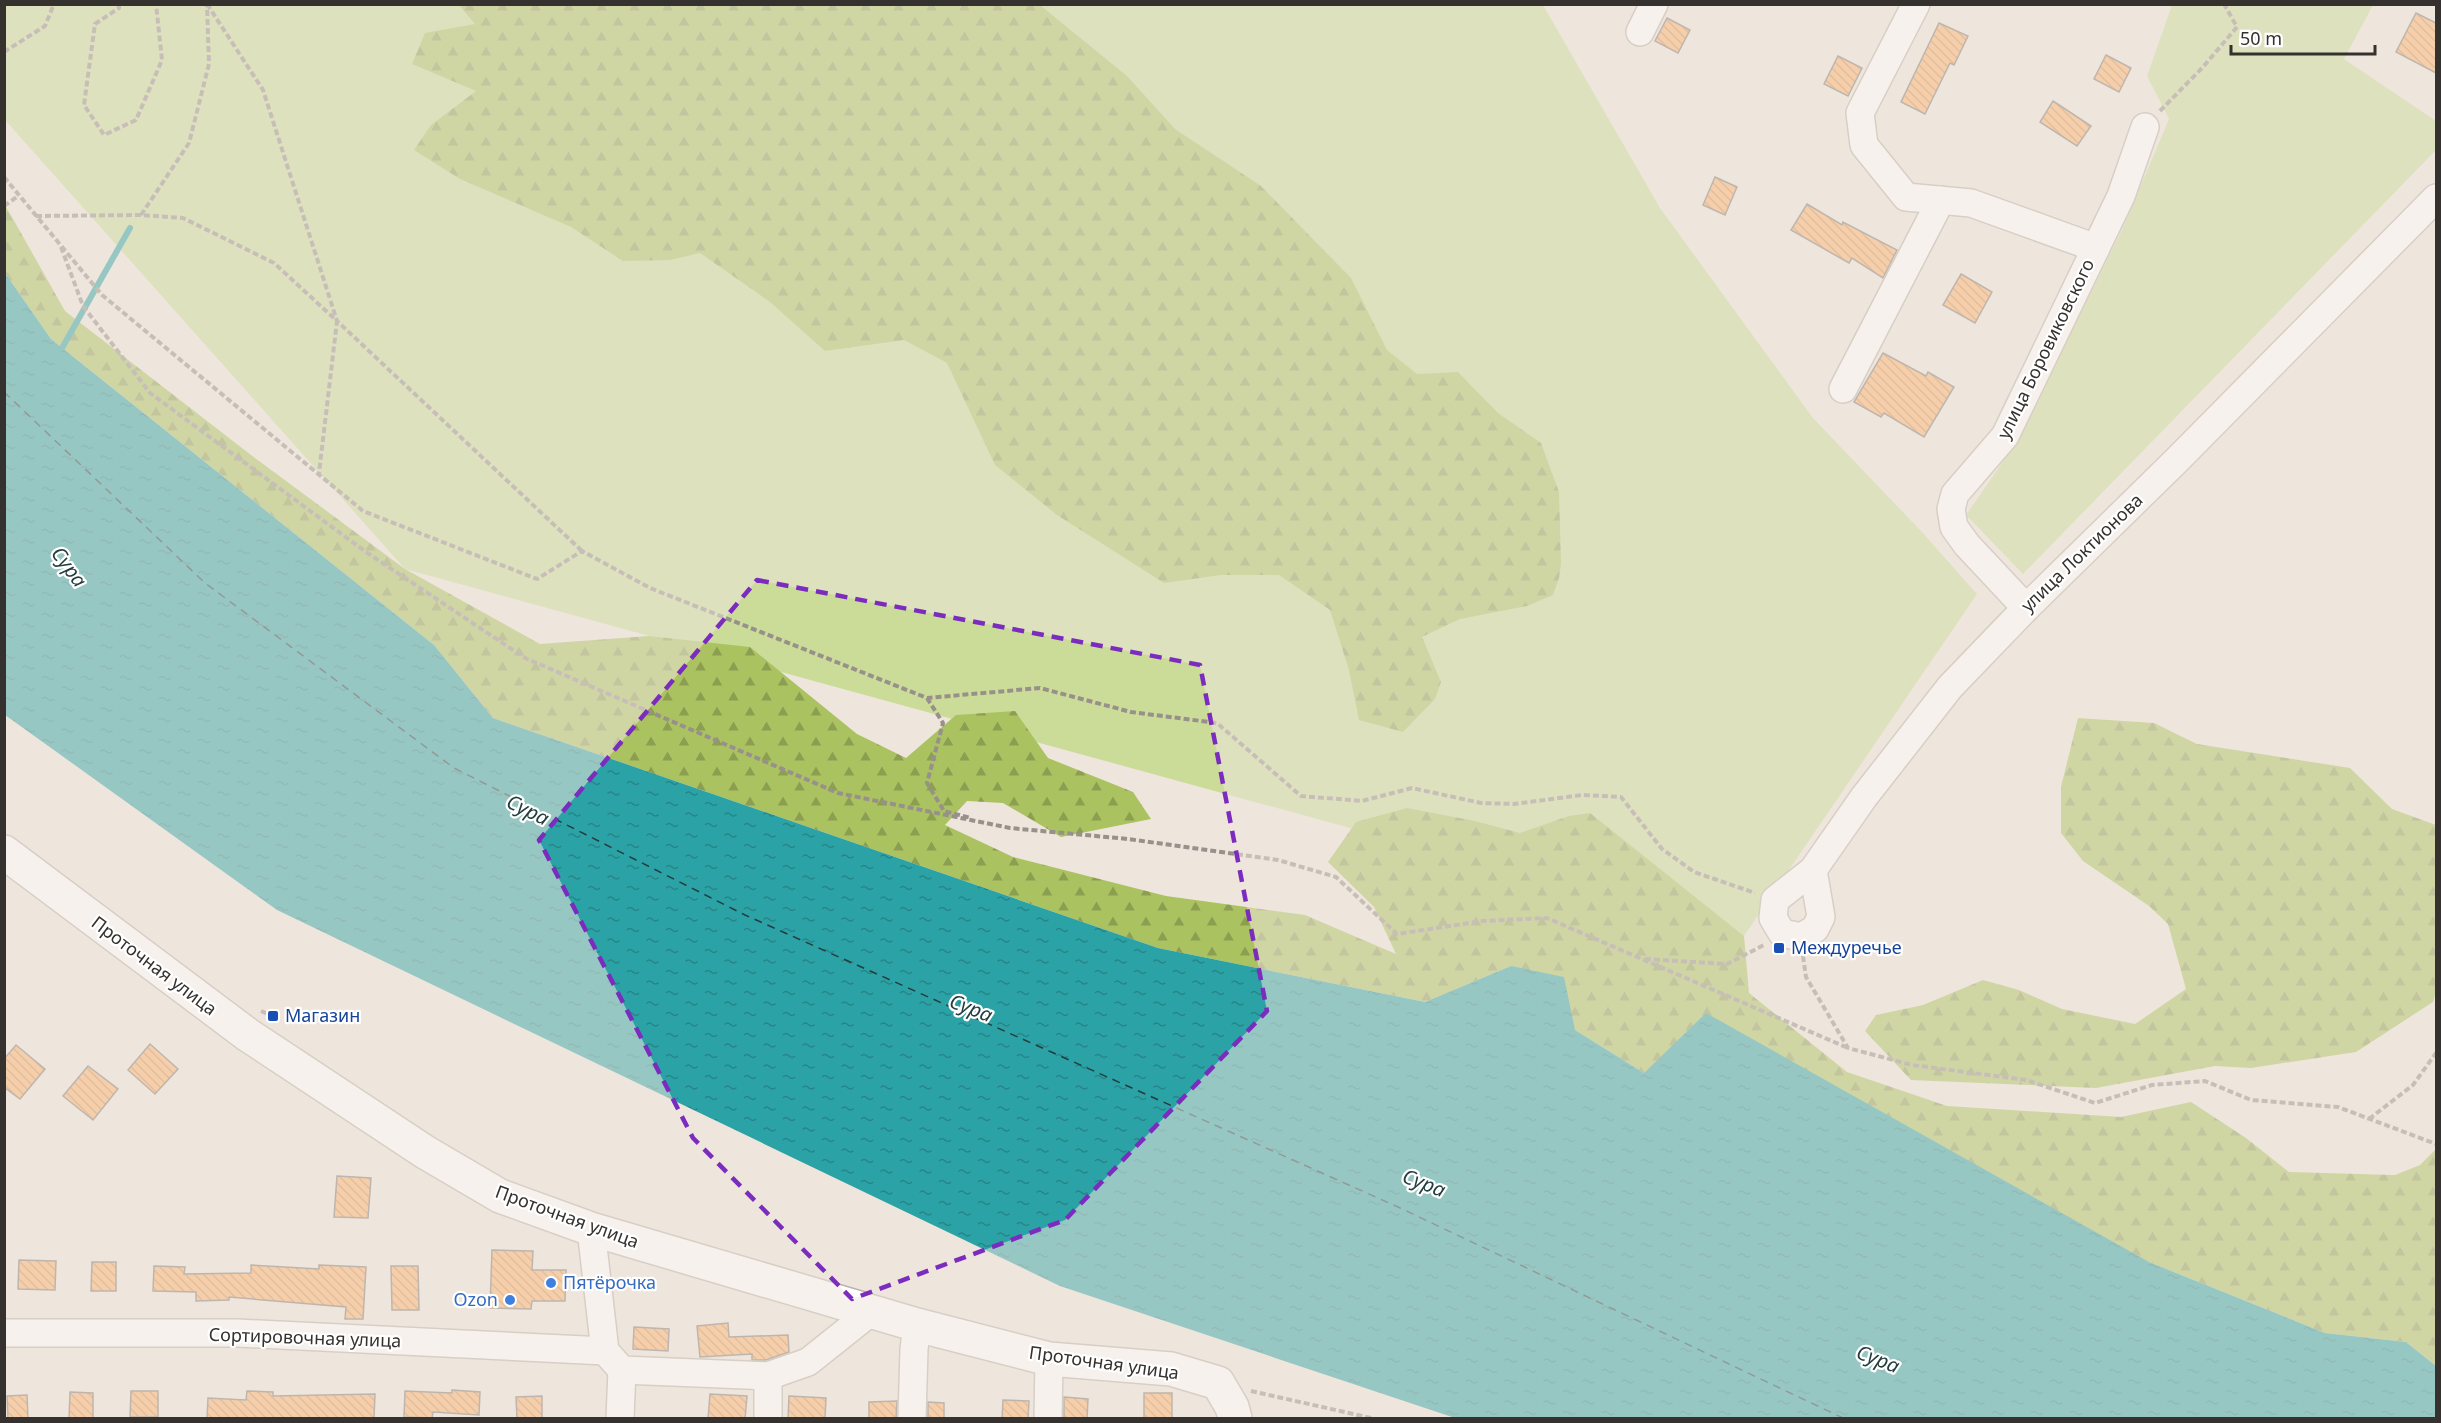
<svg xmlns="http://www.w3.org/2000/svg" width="2441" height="1423" viewBox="0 0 2441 1423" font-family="'Noto Sans',sans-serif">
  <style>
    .grass { fill: #cadc98 }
    .forest { fill: url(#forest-firs) }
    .water { fill: url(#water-ripples) }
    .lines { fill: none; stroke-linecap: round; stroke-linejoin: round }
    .stream { stroke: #2ba2a5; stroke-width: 6 }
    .ferry { stroke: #243d3e; stroke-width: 1.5; stroke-dasharray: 8 6; stroke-linecap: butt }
    .building { fill: url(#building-back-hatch); stroke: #847c75; stroke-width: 1.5 }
    .minor-casing { stroke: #bbb2ab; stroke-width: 30 }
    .major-casing { stroke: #bbb2ab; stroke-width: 36 }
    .path { stroke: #98918b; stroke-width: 4; stroke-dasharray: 6 3; stroke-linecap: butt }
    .minor { stroke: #fff; stroke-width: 27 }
    .major { stroke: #fff; stroke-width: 33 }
    .marked { fill: none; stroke: #7b2cbf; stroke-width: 4.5; stroke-dasharray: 12 8; stroke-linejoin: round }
    .transit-dot { fill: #1a4fb4; stroke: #fff; stroke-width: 2 }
    .shop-dot { fill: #3f7fe0; stroke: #fff; stroke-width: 2 }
    .labels { text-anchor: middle; stroke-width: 4.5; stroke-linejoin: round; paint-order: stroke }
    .street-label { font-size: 18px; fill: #35312e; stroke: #fff }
    .transit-label { font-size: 18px; fill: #164399; stroke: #fff; text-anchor: start }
    .shop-label { font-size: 18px; fill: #366cbe; stroke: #fff; text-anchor: start }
    .water-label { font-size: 20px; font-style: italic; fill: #243d3e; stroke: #fff }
  </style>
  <defs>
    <pattern id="forest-firs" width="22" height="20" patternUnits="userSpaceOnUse" patternTransform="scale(1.5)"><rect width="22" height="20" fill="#abc261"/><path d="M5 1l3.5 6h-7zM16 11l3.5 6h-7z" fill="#8c9e50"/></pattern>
    <pattern id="water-ripples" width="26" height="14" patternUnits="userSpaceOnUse" patternTransform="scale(1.5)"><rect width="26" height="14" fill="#2ba2a5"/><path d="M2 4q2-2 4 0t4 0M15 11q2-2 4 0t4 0" fill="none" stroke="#268587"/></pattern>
    <pattern id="building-back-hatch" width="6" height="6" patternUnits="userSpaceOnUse" patternTransform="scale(1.5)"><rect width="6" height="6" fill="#feb16b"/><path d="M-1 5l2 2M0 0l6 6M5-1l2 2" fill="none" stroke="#ce9158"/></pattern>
  </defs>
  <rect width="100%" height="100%" fill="#eee5dd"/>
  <g class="grass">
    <polygon points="4,5 1543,5 1660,208 1813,418 1922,532 1977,594 1744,936 405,569 5,120"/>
    <polygon points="2172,5 2373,5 2344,59 2436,121 2436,150 2023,574 1966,515 2016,443 2122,230 2169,119 2147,76"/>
  </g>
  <g class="forest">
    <polygon points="459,5 1040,5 1127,76 1175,129 1261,186 1351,278 1387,350 1417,374 1458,372 1498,413 1541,443 1559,492 1561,564 1559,578 1553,595 1527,606 1460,619 1422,637 1441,682 1435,699 1403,732 1359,720 1349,670 1330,610 1279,575 1221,575 1164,583 1057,515 995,465 947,363 904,340 825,351 770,302 700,253 670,260 623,261 571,227 460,179 414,150 431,125 476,91 412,64 425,33 475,24"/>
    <polygon points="4,203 65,311 251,455 405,569 540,644 649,636 750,647 857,734 906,758 956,715 1015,711 1048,758 1133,792 1151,819 1061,837 1003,803 967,801 945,825 1013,857 1166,896 1305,915 1396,954 1374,907 1328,862 1356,822 1407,808 1475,821 1520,833 1569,816 1590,813 1744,936 1749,993 1847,1072 1947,1106 2121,1117 2191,1102 2246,1138 2289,1172 2395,1175 2420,1165 2436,1149 2436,1366 2406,1342 2325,1333 2149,1262 1644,1073 1575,1030 1511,966 1425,1002 1158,948 493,718 434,645 51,339 5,273"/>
    <polygon points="2078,718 2154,723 2197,744 2350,768 2392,809 2436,825 2436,991 2433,1002 2356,1052 2251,1068 2215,1066 2096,1088 1911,1080 1865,1031 1876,1015 1923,1005 1983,980 2019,990 2062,1009 2135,1024 2186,989 2168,924 2149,906 2083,861 2061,833 2061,787"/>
  </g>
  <polygon class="water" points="5,273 51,339 434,645 493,718 1158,948 1425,1002 1511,966 1564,977 1575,1030 1644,1073 1706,1013 2149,1262 2325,1333 2406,1342 2436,1366 2436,1418 1455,1418 1060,1286 277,910 5,715"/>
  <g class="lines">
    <polyline class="stream" points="62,348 130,228"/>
    <polyline class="ferry" points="4,392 205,583 454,768 745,915 1398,1207 1843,1418"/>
  </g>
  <g class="building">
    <polygon points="2416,13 2436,23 2436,73 2396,52"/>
    <polygon points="1667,18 1690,30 1678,53 1655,41"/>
    <polygon points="1939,23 1968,36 1954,65 1950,63 1925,114 1901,102"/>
    <polygon points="2106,55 2131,68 2119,92 2094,79"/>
    <polygon points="1838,56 1862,68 1848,96 1824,84"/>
    <polygon points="2053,101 2091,126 2077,146 2040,122"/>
    <polygon points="1715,177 1737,187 1725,215 1703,205"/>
    <polygon points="1807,204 1842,225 1843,222 1897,250 1883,278 1852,258 1849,263 1791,230"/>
    <polygon points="1961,274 1992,292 1975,323 1943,305"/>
    <polygon points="1883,353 1926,376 1928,372 1954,387 1924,437 1884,413 1881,417 1854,402"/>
    <polygon points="150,1044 178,1069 155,1094 128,1070"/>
    <polygon points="16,1045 45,1069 20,1099 4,1087 4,1059"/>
    <polygon points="88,1066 118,1089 93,1120 63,1096"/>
    <polygon points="337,1176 371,1178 368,1218 334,1217"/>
    <polygon points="492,1250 533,1251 532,1270 566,1270 565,1301 532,1301 531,1309 490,1308"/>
    <polygon points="19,1260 56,1261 55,1290 18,1289"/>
    <polygon points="92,1262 116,1262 116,1291 91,1291"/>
    <polygon points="251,1265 319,1269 319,1265 366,1267 363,1319 345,1319 346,1307 229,1297 229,1300 196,1301 196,1292 153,1291 154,1266 185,1267 184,1274 251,1273"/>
    <polygon points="391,1266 418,1266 419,1310 392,1310"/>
    <polygon points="728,1323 729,1337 788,1335 789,1352 766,1360 752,1360 752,1354 700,1357 697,1326"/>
    <polygon points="634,1327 669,1329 668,1351 633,1349"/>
    <polygon points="452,1390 480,1392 479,1415 433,1412 432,1418 404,1417 405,1391 452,1393"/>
    <polygon points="131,1391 158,1391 158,1417 130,1417"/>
    <polygon points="247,1391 273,1392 273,1396 375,1394 374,1418 207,1419 208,1398 246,1400"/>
    <polygon points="70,1392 93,1393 93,1419 69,1419"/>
    <rect x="1144" y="1393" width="28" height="26"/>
    <polygon points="710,1394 747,1396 745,1419 708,1419"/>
    <polygon points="27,1395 28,1419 8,1419 7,1396"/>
    <polygon points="542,1396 542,1419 517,1419 516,1397"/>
    <polygon points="789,1396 826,1398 825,1419 788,1419"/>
    <polygon points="1064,1397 1088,1399 1087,1419 1064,1419"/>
    <polygon points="1003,1400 1029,1401 1028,1419 1002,1419"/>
    <polygon points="897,1401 896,1419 869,1419 869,1402"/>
    <polygon points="928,1402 944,1403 944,1419 928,1419"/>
  </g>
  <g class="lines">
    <defs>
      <g id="minor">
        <polyline points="1916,4 1860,113 1864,145 1906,197 1971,203 2096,248"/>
        <polyline points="1640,32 1654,4"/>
        <polyline points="1843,389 1941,200"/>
        <polyline points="2026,608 1967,545 1954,527 1951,509 1955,494 2005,436 2121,196 2145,127"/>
        <polyline points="1813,870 1821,917 1815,929 1801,937 1782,933 1773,918 1775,900 1813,870 1864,797 1950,687 2026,608 2176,461 2436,198"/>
        <polyline points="591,1229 605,1351 622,1370 768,1376 808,1362 872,1311"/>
        <polyline points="4,1333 237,1333 605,1351"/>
        <polyline points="620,1418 622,1370"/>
        <polyline points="768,1418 768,1376"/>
        <polyline points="912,1418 914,1349 917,1325"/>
        <polyline points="1048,1418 1049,1359"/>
      </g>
      <polyline id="major" points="4,852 248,1035 425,1152 500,1196 591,1229 917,1325 1049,1359 1171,1369 1218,1383 1232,1407 1235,1418"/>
    </defs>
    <use href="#minor" class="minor-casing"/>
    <use href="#major" class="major-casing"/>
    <g class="path">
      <polyline points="119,4 119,8 95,24 84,105 104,135 136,120 162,60 156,4"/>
      <polyline points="207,4 263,90 337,321 582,551"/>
      <polyline points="4,52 45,26 54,4"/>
      <polyline points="2160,111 2203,67 2237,27 2224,4"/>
      <polyline points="4,177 102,295 363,511 537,579 582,551 650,588 927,698 1040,688 1131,712 1217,723 1301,796 1362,801 1412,788 1481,803 1514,804 1582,795 1621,797 1662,849 1694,872 1755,893"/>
      <polyline points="4,206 18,196"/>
      <polyline points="141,215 189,143 209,64 207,5"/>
      <polyline points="36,216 141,215 183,218 274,263 337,321 319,473"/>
      <polyline points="61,247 83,306 150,393 366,552 525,658 838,793 1010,828 1128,839 1278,860 1336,877 1397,934 1483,921 1547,918 1848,1048"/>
      <polyline points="927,698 943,723 927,783 944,811 971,818"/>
      <polyline points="1803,956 1806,977 1848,1048 1912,1065 2026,1080 2095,1103 2152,1085 2205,1081 2251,1100 2338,1107 2436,1144"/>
      <polyline points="1645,959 1727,964 1764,945"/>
      <polyline points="261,1011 273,1016"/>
      <polyline points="2369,1119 2413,1085 2436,1053"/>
      <polyline points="1251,1391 1371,1418"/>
    </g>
    <use href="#minor" class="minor"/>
    <use href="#major" class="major"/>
  </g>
  <path d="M0 0H2441V1423H0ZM757 580 1200 665 1267 1011 1065 1220 852 1299 693 1138 539 840Z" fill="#eee5dd" fill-opacity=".55" fill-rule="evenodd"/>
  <path class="marked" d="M757 580 1200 665 1267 1011 1065 1220 852 1299 693 1138 539 840Z"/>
  <g class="transit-dot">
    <rect x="1773" y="942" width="12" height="12" rx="3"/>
    <rect x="267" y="1010" width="12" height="12" rx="3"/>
  </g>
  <g class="shop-dot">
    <circle cx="551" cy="1283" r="6"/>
    <circle cx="510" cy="1300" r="6"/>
  </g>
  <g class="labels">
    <g class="street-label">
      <text transform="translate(2046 349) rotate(-64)" y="6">улица Боровиковского</text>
      <text transform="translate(2082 553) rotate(-44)" y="6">улица Локтионова</text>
      <text transform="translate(154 966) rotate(37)" y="6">Проточная улица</text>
      <text transform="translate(567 1217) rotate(20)" y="6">Проточная улица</text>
      <text transform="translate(305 1338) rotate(2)" y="6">Сортировочная улица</text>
      <text transform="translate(1104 1363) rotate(8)" y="6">Проточная улица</text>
    </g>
    <g class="transit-label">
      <text x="1791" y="954">Междуречье</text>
      <text x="285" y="1022">Магазин</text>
    </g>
    <g class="shop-label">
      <text x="563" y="1289">Пятёрочка</text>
      <text x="498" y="1306" text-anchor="end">Ozon</text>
    </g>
    <g class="water-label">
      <text transform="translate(69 567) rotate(53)" y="7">Сура</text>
      <text transform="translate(528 810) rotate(26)" y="7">Сура</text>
      <text transform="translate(971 1008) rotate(21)" y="7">Сура</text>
      <text transform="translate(1424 1183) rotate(21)" y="7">Сура</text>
      <text transform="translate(1878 1359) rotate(21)" y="7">Сура</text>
    </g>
  </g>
  <rect width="2441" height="1423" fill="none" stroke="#35312e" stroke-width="12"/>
  <path d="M2231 45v9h144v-9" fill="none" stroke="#35312e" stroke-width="3"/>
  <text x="2240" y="45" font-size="18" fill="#35312e" stroke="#ffffff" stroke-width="4.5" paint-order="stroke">50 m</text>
</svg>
